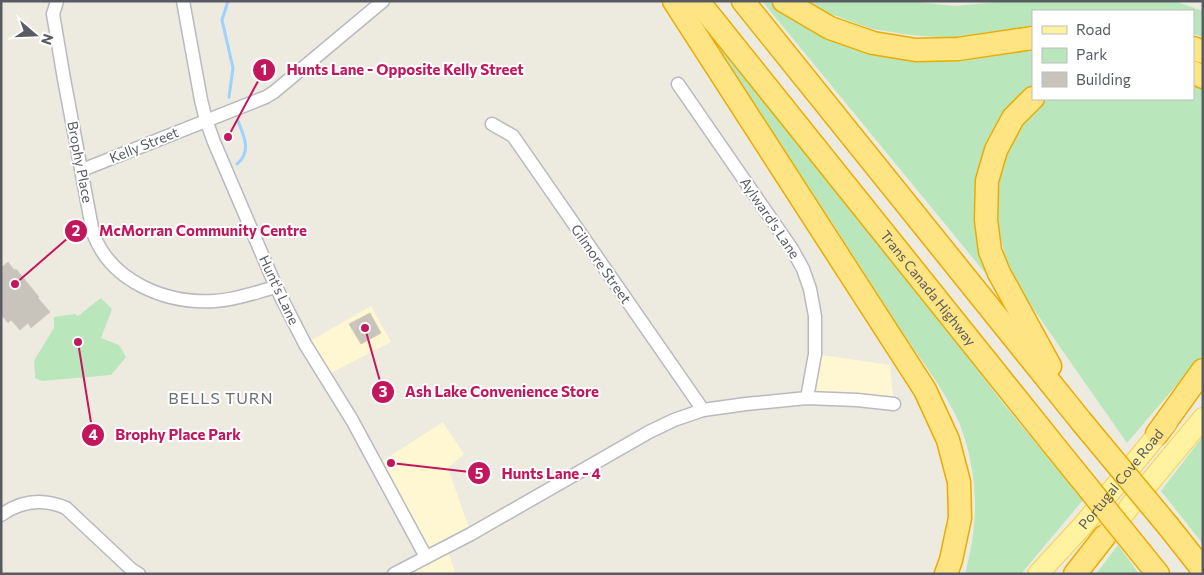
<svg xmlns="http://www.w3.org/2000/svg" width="1204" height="575" viewBox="0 0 1204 575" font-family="Commissioner,sans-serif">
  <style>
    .commercial { fill: #fff6d2 }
    .green { fill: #b9e7bb }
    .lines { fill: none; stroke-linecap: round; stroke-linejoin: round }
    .stream { stroke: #9dd1ff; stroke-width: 3 }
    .building { fill: #c8c4bc; stroke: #d2ccbd }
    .street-casing { stroke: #b8bac0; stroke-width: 15 }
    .primary-casing { stroke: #fbd04a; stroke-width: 22 }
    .highway-casing { stroke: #ecab00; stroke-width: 25 }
    .street { stroke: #fff; stroke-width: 12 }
    .primary { stroke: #fff3a2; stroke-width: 20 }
    .highway { stroke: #ffe484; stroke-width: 22 }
    .highway-bridge-casing { stroke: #ecab00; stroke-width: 25; stroke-linecap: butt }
    .highway-bridge { stroke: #ffe484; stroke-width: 22 }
    .labels { text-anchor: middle; stroke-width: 4; stroke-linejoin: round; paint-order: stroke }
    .street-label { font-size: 14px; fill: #585c62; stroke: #fff }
    .quarter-label { font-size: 16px; letter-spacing: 1px; fill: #696e74; stroke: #fff }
    .leader { fill: none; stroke: #c2185b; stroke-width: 2 }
    .callout-dot { fill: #c2185b; stroke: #fff; stroke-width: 2 }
    .mark-label { font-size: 15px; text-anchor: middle; font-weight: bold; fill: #fff }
    .callout-label { font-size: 15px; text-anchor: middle; font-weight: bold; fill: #c2185b; stroke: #fff; stroke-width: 4; stroke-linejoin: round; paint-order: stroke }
  </style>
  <rect width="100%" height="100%" fill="#edeadf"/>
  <g class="commercial">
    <polygon points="371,306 391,342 325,376 305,344"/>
    <polygon points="815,354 890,365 894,404 807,398"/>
    <polygon points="443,422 464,454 448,468 471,534 446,546 456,574 394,574 426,558 376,465"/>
  </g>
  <g class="green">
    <polygon points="762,1 770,1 785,12 859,46 1033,45 1033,90 994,143 1000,291"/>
    <polygon points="809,1 908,1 955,6 1008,1 1174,1 1203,11 1203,38 1193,33 1193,11 1033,11 1033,27 948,38 911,35 872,29 828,13"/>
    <path d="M703 17 932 309 1002 402 1083 500 1021 574H965C978 524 979 485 964 436 951 395 918 358 896 322 837 229 776 137 716 45Z"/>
    <polygon points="1193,79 1203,83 1203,354 1127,443 1023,294 1005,257 996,216 1000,179 1012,139 1033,112 1048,99 1193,99"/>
    <path d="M101 298 112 309 101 338 119 345 126 357 111 375 42 381 35 378C36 372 33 365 35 359L54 328V317L75 314 78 316Z"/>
    <polygon points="1203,436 1203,544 1161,491"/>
    <polygon points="1118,545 1139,574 1096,574"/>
  </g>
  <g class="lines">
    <g class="stream">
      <polyline points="228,1 222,20 233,68 229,97"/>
      <path d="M237 164C252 152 244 136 238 121"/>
    </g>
  </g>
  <g class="building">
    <polygon points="8,262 14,270 16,269 39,297 38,298 50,312 31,328 28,323 20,330 11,320 8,323 1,314 1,268"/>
    <polygon points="370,313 381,333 361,344 349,324"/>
  </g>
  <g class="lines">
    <defs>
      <g id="street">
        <path d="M57 1 53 14 64 79 93 233C111 282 166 304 215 301 236 300 256 292 276 287"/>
        <polyline points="183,1 201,100 206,120 214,142 276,287 286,307 305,344 352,420 426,557"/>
        <polyline points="678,84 792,249 803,269 810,289 815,316 815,354 807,398"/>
        <polyline points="492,124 513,136 703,410"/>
        <polyline points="82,170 266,97 274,92 383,1"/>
        <path d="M1 515C22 500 43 498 66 508L131 569 139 574"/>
        <polyline points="394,574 471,534 649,432 674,420 703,410 746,404 807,398 857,400 894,404"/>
      </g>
      <g id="primary">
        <polyline points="1107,534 1203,418"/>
        <path id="s1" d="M1038 574 1084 524 1167 423"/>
      </g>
      <g id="highway">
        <polyline points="674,1 925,390 948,440 959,482 960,518 951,560 946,574"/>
        <path id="s2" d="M698 1 1056 448"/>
        <polyline points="743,1 1081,421"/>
        <polyline points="784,1 830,28 873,43 916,50 958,49 1033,38"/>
        <polyline points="1193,48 1203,52"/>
        <polyline points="1193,72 1203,77"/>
        <polyline points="1033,98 1013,118 996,150 987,181 986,220 990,251 999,273 1050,366"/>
        <polyline points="1157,434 1203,370"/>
        <polyline points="1169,527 1203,570"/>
        <polyline points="1141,553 1158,574"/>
        <polyline points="1075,574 1104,537"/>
      </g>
    </defs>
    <use href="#street" class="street-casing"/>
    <use href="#primary" class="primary-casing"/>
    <use href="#highway" class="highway-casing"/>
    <use href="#street" class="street"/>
    <use href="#primary" class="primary"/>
    <use href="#highway" class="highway"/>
    <defs>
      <g id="highway-bridge">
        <polyline points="1081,421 1169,527"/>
        <polyline points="1056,448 1141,553"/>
      </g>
    </defs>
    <use href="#highway-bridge" class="highway-bridge-casing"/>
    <use href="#highway-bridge" class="highway-bridge"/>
  </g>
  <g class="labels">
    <g class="street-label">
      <text transform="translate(144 145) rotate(-22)" y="5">Kelly Street</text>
      <text transform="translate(80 162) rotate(79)" y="5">Brophy Place</text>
      <text transform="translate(770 218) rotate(56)" y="5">Aylward's Lane</text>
      <text transform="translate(601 264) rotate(55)" y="5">Gilmore Street</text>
      <text dy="5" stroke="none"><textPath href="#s2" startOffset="368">Trans Canada Highway</textPath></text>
      <text transform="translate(279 290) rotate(65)" y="5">Hunt's Lane</text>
      <text dy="5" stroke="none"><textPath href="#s1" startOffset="126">Portugal Cove Road</textPath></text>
    </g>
    <g class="quarter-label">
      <text x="221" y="404">BELLS TURN</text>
    </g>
  </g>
  <path class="leader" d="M228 137L264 70M15 284L76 231M365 328L383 392M78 342L93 435M391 463L479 473"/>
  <g class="callout-dot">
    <circle cx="228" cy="137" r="5"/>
    <circle cx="15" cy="284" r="5"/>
    <circle cx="365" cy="328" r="5"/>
    <circle cx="78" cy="342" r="5"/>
    <circle cx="391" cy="463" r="5"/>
    <circle cx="264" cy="70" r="12"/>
    <circle cx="76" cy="231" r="12"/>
    <circle cx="383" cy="392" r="12"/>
    <circle cx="93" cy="435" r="12"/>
    <circle cx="479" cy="473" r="12"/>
  </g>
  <g class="mark-label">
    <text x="264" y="75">1</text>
    <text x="76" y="236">2</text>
    <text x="383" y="397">3</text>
    <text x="93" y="440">4</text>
    <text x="479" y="479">5</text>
  </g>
  <g class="callout-label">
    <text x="405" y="75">Hunts Lane - Opposite Kelly Street</text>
    <text x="203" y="236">McMorran Community Centre</text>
    <text x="502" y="397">Ash Lake Convenience Store</text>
    <text x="178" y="440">Brophy Place Park</text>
    <text x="551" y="479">Hunts Lane - 4</text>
  </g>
  <rect width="1204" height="575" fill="none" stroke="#585c62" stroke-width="5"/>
  <rect x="1032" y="10" width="162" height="90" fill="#ffffff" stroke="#bcbec0"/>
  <rect x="1042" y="26" width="25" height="8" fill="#fff3a2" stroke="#bcbec0"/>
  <text x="1076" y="35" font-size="15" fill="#585c62">Road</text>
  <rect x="1042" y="48" width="25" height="15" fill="#b9e7bb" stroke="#bcbec0"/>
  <text x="1076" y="60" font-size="15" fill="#585c62">Park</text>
  <rect x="1042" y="72" width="25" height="15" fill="#c8c4bc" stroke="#bcbec0"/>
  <text x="1076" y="85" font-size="15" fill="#585c62">Building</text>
  <g transform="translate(35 35) rotate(109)" stroke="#ffffff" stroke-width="4" paint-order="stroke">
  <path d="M0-4L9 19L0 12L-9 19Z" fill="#585c62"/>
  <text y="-8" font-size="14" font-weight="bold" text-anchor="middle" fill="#585c62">N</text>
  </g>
</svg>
